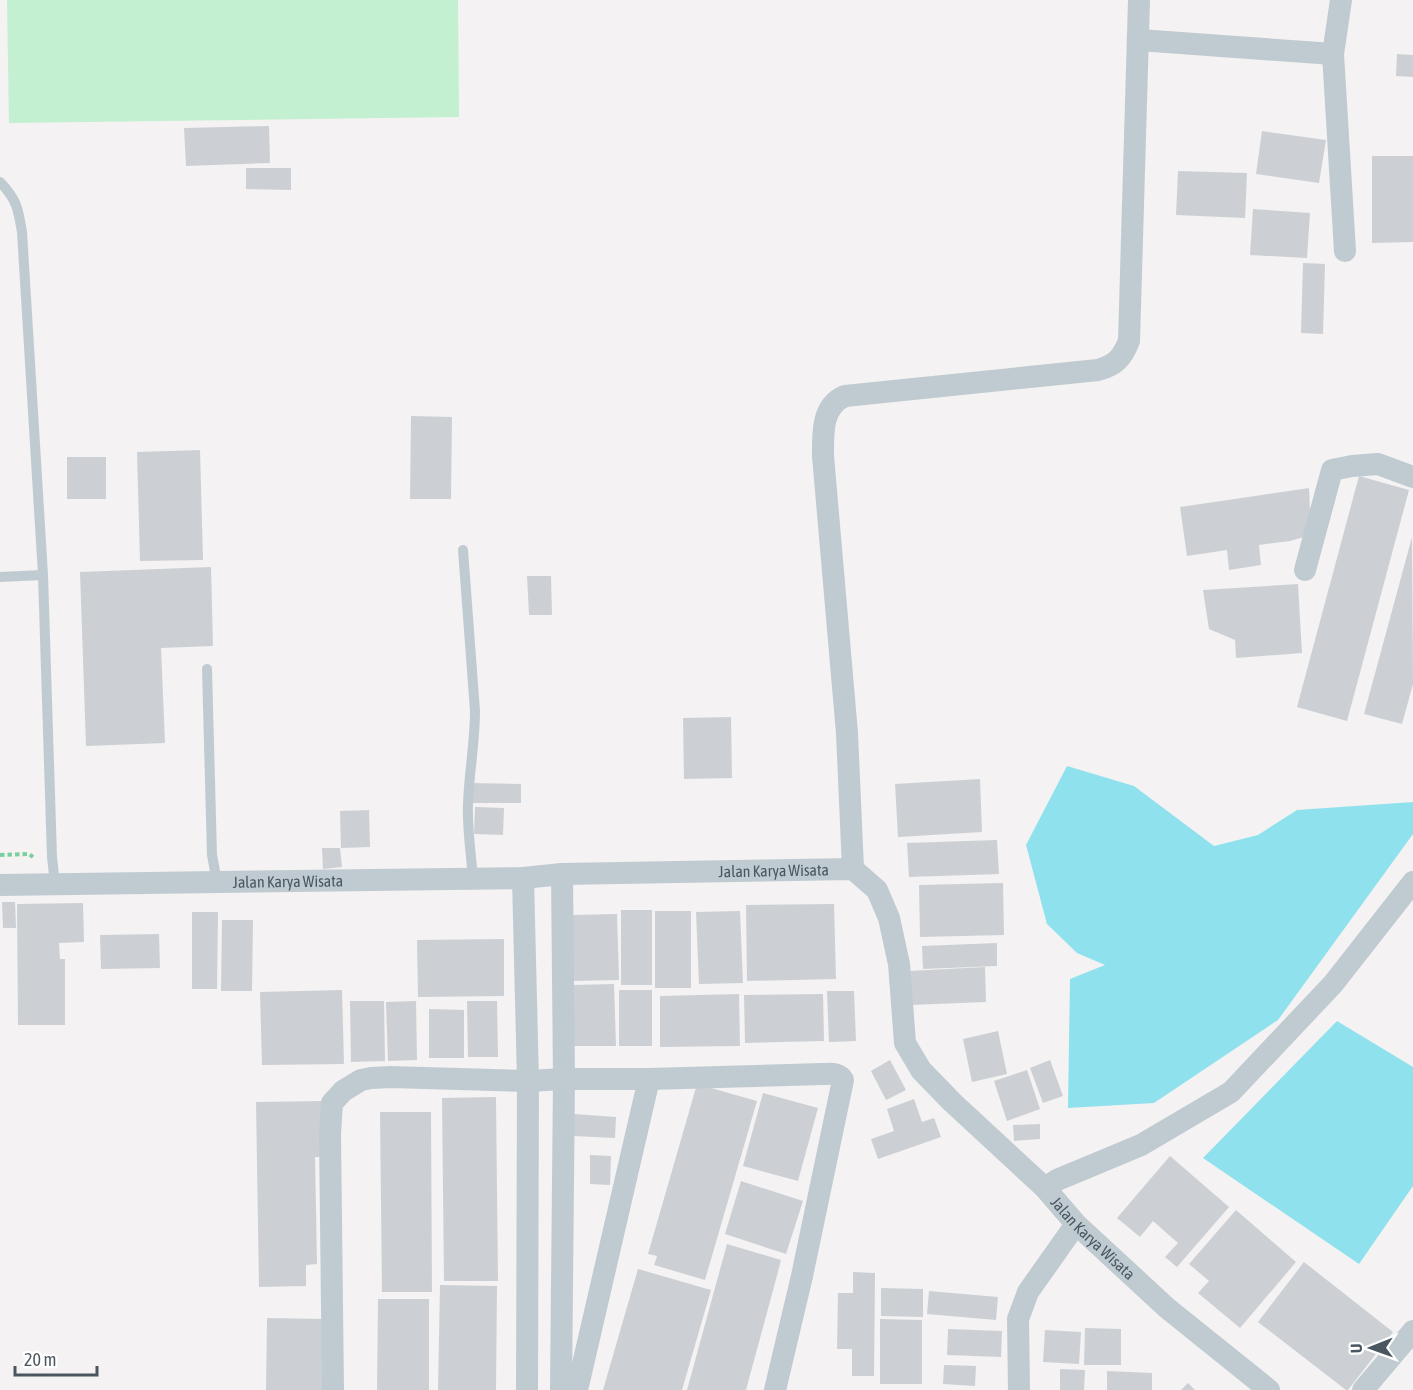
<svg xmlns="http://www.w3.org/2000/svg" width="1413" height="1390" viewBox="0 0 1413 1390" font-family="'Asap Condensed',sans-serif">
  <style>
    .green { fill: #c2f0d0 }
    .water { fill: #8fe2ed }
    .building { fill: #ccd0d4 }
    .lines { fill: none; stroke-linecap: round; stroke-linejoin: round }
    .path { stroke: #7acf9e; stroke-width: 4; stroke-dasharray: 4.5 3; stroke-linecap: butt }
    .service { stroke: #c0cbd1; stroke-width: 10 }
    .minor { stroke: #c0cbd1; stroke-width: 22 }
    .labels { text-anchor: middle; stroke-width: 6; stroke-linejoin: round; paint-order: stroke }
    .street-label { font-size: 16px; fill: #4a5760; stroke: #fff }
  </style>
  <rect width="100%" height="100%" fill="#f4f2f2"/>
  <polygon class="green" points="7,0 458,0 459,117 9,123"/>
  <g class="water">
    <polygon points="1067,766 1134,786 1214,846 1258,835 1297,810 1413,802 1413,834 1278,1020 1154,1103 1068,1108 1070,979 1105,965 1077,953 1047,924 1026,845"/>
    <polygon points="1337,1021 1413,1067 1413,1186 1359,1264 1203,1158"/>
  </g>
  <g class="building">
    <polygon points="1397,54 1413,55 1413,77 1396,76"/>
    <polygon points="269,126 270,163 186,166 184,128"/>
    <polygon points="1262,131 1326,140 1319,183 1256,174"/>
    <polygon points="1372,156 1413,156 1413,242 1372,243"/>
    <polygon points="246,168 291,168 291,190 246,189"/>
    <polygon points="1178,171 1247,173 1245,218 1176,215"/>
    <polygon points="1253,209 1310,213 1307,258 1250,255"/>
    <polygon points="1303,263 1325,264 1323,334 1301,333"/>
    <polygon points="411,416 452,417 451,499 410,499"/>
    <polygon points="200,450 203,560 140,561 137,452"/>
    <rect x="67" y="457" width="39" height="42"/>
    <polygon points="1359,476 1409,490 1347,721 1297,707"/>
    <polygon points="1309,488 1311,535 1290,541 1259,545 1261,565 1229,570 1227,550 1187,556 1180,507"/>
    <polygon points="1412,537 1413,684 1402,724 1364,714"/>
    <polygon points="211,567 213,646 161,648 165,743 86,746 80,572"/>
    <polygon points="527,576 551,576 552,615 529,615"/>
    <polygon points="1298,584 1302,653 1236,658 1235,640 1209,629 1203,590"/>
    <polygon points="731,717 732,778 684,779 683,718"/>
    <polygon points="980,779 982,832 898,837 895,784"/>
    <polygon points="470,783 521,784 521,803 470,803"/>
    <polygon points="475,807 504,808 503,835 474,834"/>
    <polygon points="369,810 370,847 341,848 340,811"/>
    <polygon points="997,840 999,874 909,877 907,843"/>
    <polygon points="322,848 340,848 342,867 323,869"/>
    <polygon points="1003,883 1004,935 920,937 919,885"/>
    <polygon points="2,902 15,902 16,928 3,928"/>
    <polygon points="83,903 84,942 59,943 60,959 65,959 65,1025 18,1025 17,904"/>
    <polygon points="834,904 836,979 747,981 746,905"/>
    <rect x="621" y="910" width="31" height="75"/>
    <rect x="655" y="911" width="36" height="77"/>
    <polygon points="740,911 743,983 699,984 696,912"/>
    <polygon points="192,912 218,912 217,989 192,989"/>
    <polygon points="617,914 619,980 573,981 571,915"/>
    <polygon points="222,920 253,920 252,991 221,991"/>
    <polygon points="159,934 160,968 101,969 100,935"/>
    <polygon points="504,939 504,996 418,997 417,940"/>
    <polygon points="997,943 997,966 923,969 922,946"/>
    <polygon points="985,967 986,1002 910,1005 909,971"/>
    <polygon points="614,984 616,1046 574,1046 573,985"/>
    <polygon points="342,990 344,1064 262,1065 260,992"/>
    <rect x="619" y="990" width="33" height="56"/>
    <polygon points="827,991 854,991 856,1041 829,1042"/>
    <polygon points="739,994 740,1046 660,1047 660,996"/>
    <polygon points="823,994 824,1041 745,1043 744,995"/>
    <polygon points="350,1001 384,1001 385,1061 351,1062"/>
    <polygon points="416,1001 417,1060 388,1061 386,1002"/>
    <polygon points="467,1001 497,1001 498,1057 468,1057"/>
    <polygon points="429,1009 464,1010 464,1058 429,1058"/>
    <polygon points="998,1031 1007,1074 972,1082 963,1039"/>
    <polygon points="890,1060 906,1090 886,1100 871,1071"/>
    <polygon points="1050,1060 1063,1096 1043,1103 1030,1068"/>
    <polygon points="1027,1070 1040,1109 1007,1121 994,1081"/>
    <polygon points="697,1084 757,1101 705,1280 654,1265 657,1256 648,1254"/>
    <polygon points="763,1093 818,1108 798,1181 743,1166"/>
    <polygon points="496,1097 498,1281 444,1281 442,1098"/>
    <polygon points="914,1099 922,1122 934,1118 941,1137 878,1159 871,1139 894,1131 887,1109"/>
    <polygon points="324,1101 325,1157 315,1157 317,1264 306,1265 306,1286 259,1287 256,1102"/>
    <polygon points="380,1112 431,1112 432,1292 382,1292"/>
    <polygon points="574,1114 616,1117 615,1138 573,1136"/>
    <polygon points="1040,1124 1040,1139 1014,1141 1013,1125"/>
    <polygon points="590,1155 611,1156 610,1185 590,1184"/>
    <polygon points="1170,1156 1229,1207 1177,1267 1165,1257 1178,1243 1153,1221 1140,1237 1117,1218"/>
    <polygon points="741,1181 803,1201 786,1254 725,1234"/>
    <polygon points="1236,1210 1296,1262 1240,1328 1198,1293 1209,1281 1189,1264"/>
    <polygon points="727,1244 781,1260 775,1283 746,1390 687,1390"/>
    <polygon points="1304,1262 1393,1332 1348,1390 1346,1390 1258,1322"/>
    <polygon points="638,1269 711,1290 682,1390 603,1390"/>
    <polygon points="853,1272 875,1273 874,1376 852,1376 852,1349 837,1349 838,1293 853,1293"/>
    <polygon points="440,1285 497,1286 496,1390 438,1390"/>
    <polygon points="881,1288 923,1289 923,1317 881,1316"/>
    <polygon points="929,1291 998,1297 996,1320 927,1314"/>
    <polygon points="378,1299 429,1299 429,1390 377,1390"/>
    <polygon points="267,1318 325,1319 324,1390 266,1390"/>
    <polygon points="880,1319 922,1320 922,1384 880,1384"/>
    <polygon points="1085,1328 1121,1329 1121,1365 1084,1365"/>
    <polygon points="948,1329 1002,1331 1001,1357 947,1355"/>
    <polygon points="1045,1330 1081,1332 1079,1364 1043,1362"/>
    <polygon points="944,1365 976,1366 975,1386 943,1384"/>
    <polygon points="1060,1369 1085,1370 1084,1390 1060,1390"/>
    <polygon points="1107,1371 1152,1373 1152,1390 1107,1390"/>
    <polygon points="1188,1383 1195,1390 1181,1390"/>
  </g>
  <g class="lines">
    <polyline class="path" points="0,855 29,854 33,857"/>
    <g class="service">
      <path d="M0 182C17 200 18 208 22 232L43 575 52 857 55 884"/>
      <path d="M463 550 475 711C475 742 469 773 468 804 467 829 471 854 473 878"/>
      <polyline points="0,577 43,575"/>
      <polyline points="207,669 212,855 217,882"/>
    </g>
    <g class="minor">
      <polyline points="1341,0 1333,54 1345,251"/>
      <polyline points="1139,40 1333,54"/>
      <polyline points="1305,570 1332,470 1352,466 1378,464 1413,477"/>
      <path d="M853 869 847 733 823 456C823 435 821 406 845 396L1098 370C1116 365 1122 358 1129 341L1139 0"/>
      <polyline points="523,878 528,1081 527,1390"/>
      <path id="s1" d="M0 885 523 878 562 874 853 869 877 890 889 918 899 964 905 1043 921 1070 952 1102 1045 1188 1076 1224 1167 1308 1269 1390"/>
      <path d="M649 1079 822 1074C830 1074 839 1072 843 1080L802 1276 775 1390"/>
      <polyline points="1045,1188 1057,1180 1141,1145 1231,1092 1333,984 1413,882"/>
      <polyline points="333,1390 330,1134 332,1103 343,1091 361,1080 371,1078 391,1077 528,1081 564,1079 649,1079 577,1390"/>
      <polyline points="561,1390 564,1079 562,874"/>
      <polyline points="1019,1390 1018,1319 1028,1292 1076,1224"/>
      <polyline points="1363,1390 1413,1331"/>
    </g>
  </g>
  <g class="labels">
    <g class="street-label">
      <text dy="6" stroke="none"><textPath href="#s1" startOffset="774">Jalan Karya Wisata</textPath></text>
      <text dy="6" stroke="none"><textPath href="#s1" startOffset="288">Jalan Karya Wisata</textPath></text>
      <text dy="6" stroke="none"><textPath href="#s1" startOffset="1314">Jalan Karya Wisata</textPath></text>
    </g>
  </g>
  <g transform="translate(1371 1348) rotate(269)" stroke="#ffffff" stroke-width="4.5" paint-order="stroke">
  <path d="M0-4.5L10 22L0 15L-10 22Z" fill="#4a5760"/>
  <text y="-9" font-size="16" font-weight="bold" text-anchor="middle" fill="#4a5760">U</text>
  </g>
  <path d="M15 1366v9h82v-9" fill="none" stroke="#4a5760" stroke-width="3"/>
  <text x="24" y="1366" font-size="18" fill="#4a5760" stroke="#ffffff" stroke-width="4.5" paint-order="stroke">20 m</text>
</svg>
